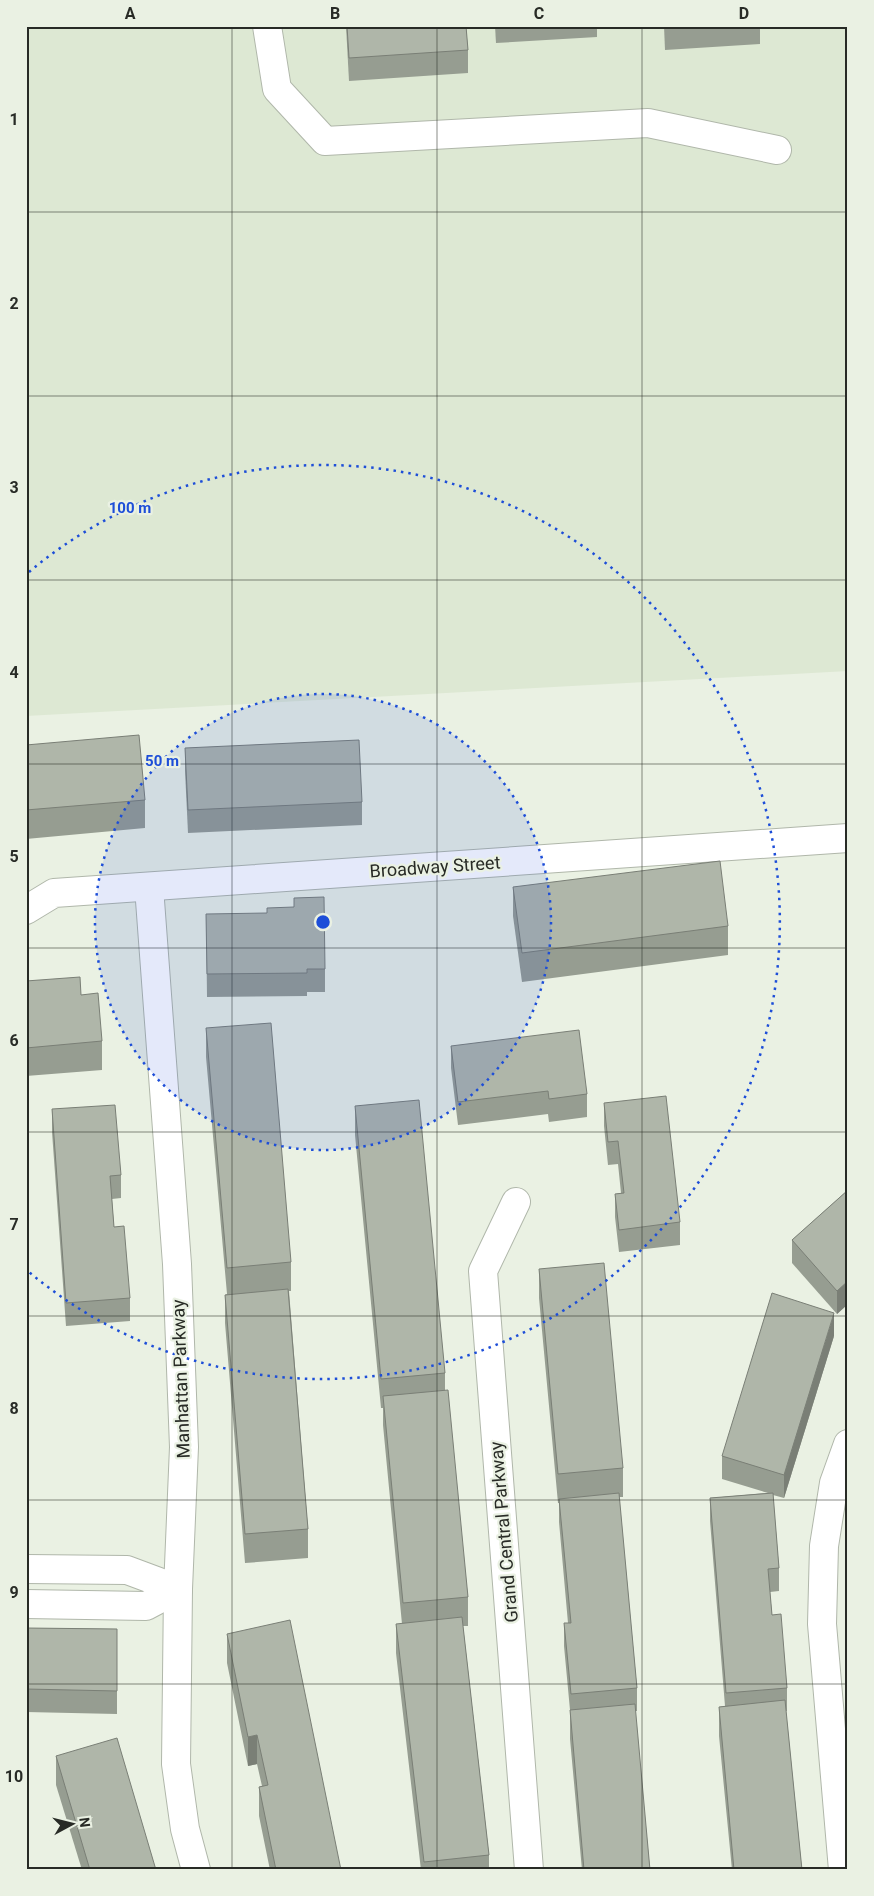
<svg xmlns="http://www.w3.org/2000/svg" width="874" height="1896" viewBox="0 0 874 1896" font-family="Roboto,sans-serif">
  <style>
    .built { fill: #dde8d3 }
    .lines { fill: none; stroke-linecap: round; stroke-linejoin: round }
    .minor-casing { stroke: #b0b7aa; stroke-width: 30 }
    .minor { stroke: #fff; stroke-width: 28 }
    .wall { fill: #969d91 }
    .shaded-wall { fill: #7a7f76 }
    .building { fill: #afb6a9; stroke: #7a7f76 }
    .grid { fill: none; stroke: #282b26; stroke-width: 1; stroke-opacity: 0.55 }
    .ring { fill: none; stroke: #1d4ed8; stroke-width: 2.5; stroke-dasharray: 2.5 5 }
    .labels { text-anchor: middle; stroke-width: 4.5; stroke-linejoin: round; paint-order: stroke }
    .street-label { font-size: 18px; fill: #282b26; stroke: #eaf1e3 }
    .centre { fill: #1d4ed8; stroke: #eaf1e3; stroke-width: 2.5 }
    .ring-label { font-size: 15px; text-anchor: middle; font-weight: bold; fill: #1d4ed8; stroke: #eaf1e3; stroke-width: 4.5; stroke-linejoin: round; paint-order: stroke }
    .neatline { fill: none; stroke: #282b26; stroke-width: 2 }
    .grid-label { font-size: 16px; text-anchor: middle; font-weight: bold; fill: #282b26 }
  </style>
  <rect width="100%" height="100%" fill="#eaf1e3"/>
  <polygon class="built" points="26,26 848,26 848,671 26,716"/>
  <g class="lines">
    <defs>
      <g id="minor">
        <polyline points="267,26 277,89 325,141 648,123 777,150"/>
        <polyline points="149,887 177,1264 184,1447 178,1589 176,1764 185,1829 196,1870"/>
        <polyline points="26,910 54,893 848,838"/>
        <polyline points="516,1202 483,1271 529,1870"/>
        <polyline points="26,1569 127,1570 178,1589"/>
        <polyline points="26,1604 146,1606 178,1589"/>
        <polyline points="843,1870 822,1624 824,1546 834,1483 848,1444"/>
      </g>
    </defs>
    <use href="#minor" class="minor-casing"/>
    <use href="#minor" class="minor"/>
  </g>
  <g class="wall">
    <polygon points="346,26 466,26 468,50 468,73 349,81"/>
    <polygon points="495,26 597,26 597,37 496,43"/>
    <polygon points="664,26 760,26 760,44 665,50"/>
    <polygon points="26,745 145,800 145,828 26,839"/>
    <polygon points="185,748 362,802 362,825 188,833 185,771"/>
    <polygon points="513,887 728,926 728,955 522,982 513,916"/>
    <polygon points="206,914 325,969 325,992 307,992 307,996 207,997"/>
    <polygon points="26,981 81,995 102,1041 102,1070 26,1076"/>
    <polygon points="206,1028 291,1262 291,1291 289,1291 308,1529 308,1558 245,1563 225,1323 225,1295 227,1294 206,1057"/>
    <polygon points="451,1046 587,1094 587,1117 549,1122 548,1114 458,1125 451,1068"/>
    <polygon points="604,1103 680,1222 680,1245 619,1252 615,1217 615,1194 621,1193 618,1164 608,1165 604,1126"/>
    <polygon points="355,1106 445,1373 445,1390 468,1597 468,1626 463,1626 489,1855 489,1870 421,1870 396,1653 396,1624 402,1624 383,1425 383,1408 381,1408 355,1135"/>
    <polygon points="52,1109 121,1175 121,1198 112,1199 114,1227 130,1298 130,1321 66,1326 52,1132"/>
    <polygon points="848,1190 848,1304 837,1314 792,1263 792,1240"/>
    <polygon points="539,1269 623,1468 623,1497 619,1497 637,1688 637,1711 635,1711 650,1870 582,1870 570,1739 570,1710 564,1646 564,1623 568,1623 559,1522 559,1503 558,1503 539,1298"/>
    <polygon points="834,1336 784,1498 773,1495 779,1568 779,1591 770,1592 772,1615 787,1688 787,1711 786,1711 802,1870 732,1870 719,1736 719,1707 725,1706 710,1521 710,1498 768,1493 722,1479 722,1456"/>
    <polygon points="26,1628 117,1629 117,1714 26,1712"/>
    <polygon points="227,1634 341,1870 270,1870 259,1816 259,1787 262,1786 257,1764 248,1766 227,1663"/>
    <polygon points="56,1756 156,1870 82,1870 56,1785"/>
  </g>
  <g class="shaded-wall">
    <polygon points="848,1281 848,1304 837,1314 837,1291"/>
    <polygon points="834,1313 834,1336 784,1498 784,1475"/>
    <polygon points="257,1735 257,1764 248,1766 248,1737"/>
  </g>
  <g class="building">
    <polygon points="347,26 466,26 468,50 349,58"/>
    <polygon points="139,735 145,800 26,810 26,745"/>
    <polygon points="359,740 362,802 188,810 185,748"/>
    <polygon points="720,861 728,926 522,953 513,887"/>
    <polygon points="324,897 325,969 307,969 307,973 207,974 206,914 267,913 267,908 294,907 294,898"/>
    <polygon points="80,977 81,995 98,993 102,1041 26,1048 26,981"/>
    <polygon points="271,1023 291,1262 227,1268 206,1028"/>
    <polygon points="579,1030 587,1094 549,1099 548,1091 458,1102 451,1046"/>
    <polygon points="666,1096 680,1222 619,1230 615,1194 624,1193 618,1141 608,1142 604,1103"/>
    <polygon points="419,1100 445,1373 381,1379 355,1106"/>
    <polygon points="115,1105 121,1175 110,1176 114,1227 124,1226 130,1298 66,1303 52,1109"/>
    <polygon points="848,1190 848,1281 837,1291 792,1240"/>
    <polygon points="604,1263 623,1468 558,1474 539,1269"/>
    <polygon points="288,1289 308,1529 245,1534 225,1295"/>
    <polygon points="772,1293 834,1313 784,1475 722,1456"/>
    <polygon points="448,1390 468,1597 403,1603 383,1396"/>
    <polygon points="619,1493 637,1688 571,1694 564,1623 571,1623 559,1499"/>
    <polygon points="773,1493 779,1568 768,1569 772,1615 781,1614 787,1688 726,1693 710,1498"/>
    <polygon points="462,1617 489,1855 424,1862 396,1624"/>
    <polygon points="290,1620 341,1870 276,1870 259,1787 268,1785 257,1735 248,1737 227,1634"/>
    <polygon points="26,1628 117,1629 117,1691 26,1689"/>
    <polygon points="785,1700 802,1870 734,1870 719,1707"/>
    <polygon points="635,1704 650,1870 584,1870 570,1710"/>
    <polygon points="117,1738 156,1870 90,1870 56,1756"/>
  </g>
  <path class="grid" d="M232 26V1870M437 26V1870M642 26V1870M26 212H848M26 396H848M26 580H848M26 764H848M26 948H848M26 1132H848M26 1316H848M26 1500H848M26 1684H848"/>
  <circle cx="323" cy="922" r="228" fill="#1d4ed8" fill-opacity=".12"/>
  <g class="ring">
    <circle cx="323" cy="922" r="228"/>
    <path d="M29 572A457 457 0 1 1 29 1272"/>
  </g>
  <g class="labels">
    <g class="street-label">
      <text transform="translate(435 867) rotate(-4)" y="6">Broadway Street</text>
      <text transform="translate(181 1379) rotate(-92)" y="6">Manhattan Parkway</text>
      <text transform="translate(504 1532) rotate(-95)" y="6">Grand Central Parkway</text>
    </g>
  </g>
  <circle cx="323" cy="922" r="8" class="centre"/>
  <g class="ring-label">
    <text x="130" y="513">100 m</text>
    <text x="162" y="766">50 m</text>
  </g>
  <rect width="874" height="1896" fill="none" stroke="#eaf1e3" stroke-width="55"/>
  <g transform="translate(72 1824) rotate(83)" stroke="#eaf1e3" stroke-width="4" paint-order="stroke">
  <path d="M0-4L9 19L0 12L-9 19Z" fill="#282b26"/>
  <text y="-8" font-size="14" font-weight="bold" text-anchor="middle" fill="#282b26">N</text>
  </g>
  <rect x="28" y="28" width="818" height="1840" class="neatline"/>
  <g class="grid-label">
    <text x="130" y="19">A</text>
    <text x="335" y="19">B</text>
    <text x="539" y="19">C</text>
    <text x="744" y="19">D</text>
    <text x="14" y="125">1</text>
    <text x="14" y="309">2</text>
    <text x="14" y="493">3</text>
    <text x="14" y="678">4</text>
    <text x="14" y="862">5</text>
    <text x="14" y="1046">6</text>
    <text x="14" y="1230">7</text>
    <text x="14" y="1414">8</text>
    <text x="14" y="1598">9</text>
    <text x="14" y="1782">10</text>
  </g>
</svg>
